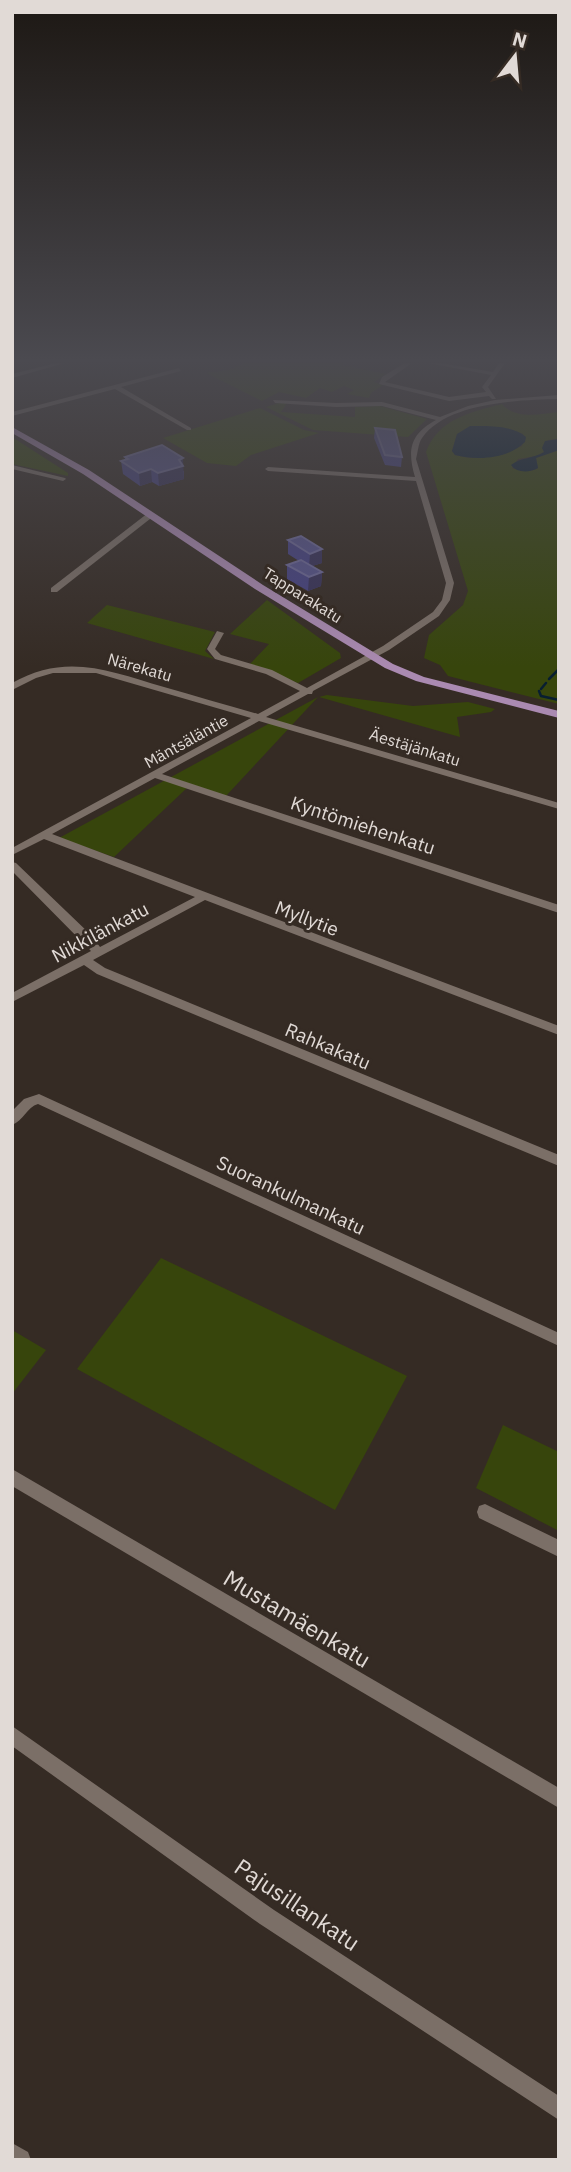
<svg xmlns="http://www.w3.org/2000/svg" width="571" height="2172" viewBox="0 0 571 2172" font-family="'IBM Plex Sans',sans-serif">
  <style>
    .green { fill: #37450c; fill-rule: evenodd }
    .water { fill: #081e31 }
    .lines { fill: none; stroke-linecap: round; stroke-linejoin: round }
    .stream { stroke: #081e31; stroke-width: 2.5 }
    .minor { fill: #7b6f67; fill-rule: evenodd }
    .major { fill: #aa8ab1; fill-rule: evenodd }
    .wall { fill: #464282 }
    .shaded-wall { fill: #383259 }
    .building { fill: #56538b; stroke: #6c6897; stroke-width: 2 }
    .labels { text-anchor: middle; stroke-width: 6; stroke-linejoin: round; paint-order: stroke }
    .far-street-label { font-size: 16px; fill: #e1dad6; stroke: #352b24 }
    .street-label { font-size: 19px; fill: #e1dad6; stroke: #352b24 }
    .near-street-label { font-size: 23px; fill: #e1dad6; stroke: #352b24 }
  </style>
  <rect width="100%" height="100%" fill="#352b24"/>
  <g class="green">
    <polygon points="245,363 344,363 342,365 386,374 374,382 383,385 371,393 369,398 347,394 354,390 344,386 332,392 320,388 306,398 279,392 262,401 206,373 228,370"/>
    <polygon points="282,402 287,403 281,412 355,417 355,407 380,406 427,419 408,437 313,430 266,407"/>
    <path d="M502 404C516 420 540 414 559 412V439L548 440 544 452 536 456 518 459 512 468C521 471 530 473 538 468L536 458 559 450V704L448 676 440 665 424 658 429 635 463 605 468 591 426 452C438 419 471 412 502 404ZM506 429 523 434 522 446C498 455 482 462 455 455L452 451 457 434Z"/>
    <polygon points="260,408 304,430 319,433 251,455 236,466 207,463 163,438"/>
    <polygon points="12,437 68,473 68,476 12,464"/>
    <polygon points="267,600 340,653 341,658 298,683 250,664 269,644 230,634"/>
    <polygon points="107,605 215,632 205,651 214,659 87,623"/>
    <polygon points="327,695 413,706 468,702 495,709 491,712 457,717 460,737 319,697"/>
    <polygon points="318,697 225,797 189,786 114,857 59,838"/>
    <polygon points="161,1258 407,1376 335,1510 77,1369"/>
    <polygon points="12,1330 46,1350 12,1394"/>
    <polygon points="503,1425 559,1452 559,1531 476,1488"/>
  </g>
  <g class="water">
    <path d="M470 426C487 426 513 425 526 437L525 442C508 459 478 461 455 455L452 451 457 434Z"/>
    <path d="M559 439V450L536 458 538 468C529 473 517 473 511 465 521 457 533 459 544 452L542 448 545 441Z"/>
  </g>
  <g class="lines">
    <g class="stream">
      <polyline points="549,679 559,669"/>
      <polyline points="541,689 546,683"/>
      <polyline points="539,691 541,696 559,700"/>
    </g>
    <g class="minor">
      <polygon points="56,363 65,363 12,378 12,374"/>
      <polygon points="405,363 412,363 385,382 449,397 486,392 482,387 491,375 428,363 440,363 493,372 499,363 505,363 488,387 496,399 492,399 489,396 449,401 379,384 382,377"/>
      <polygon points="179,368 181,371 121,387 191,428 191,430 187,430 115,389 12,416 12,412"/>
      <path d="M559 395V399C519 400 447 402 422 438 418 444 418 452 416 459L454 583 450 600 439 616 389 650 313 691 312 694H308L266 717 559 803V809L259 721 162 774 559 905V913L155 778 52 834 559 1026V1035L205 900 93 960 105 968 559 1155V1166L97 974 84 965 12 1002V993L91 951 12 871V862L16 863 91 935 100 947 195 897 44 839 12 855V848L251 718 96 673H53L36 678 12 690V683C66 652 110 671 164 687 195 696 226 705 258 714L300 691 266 674 215 659 207 649 217 631 224 633 215 649 221 655 272 670 307 688 383 646 433 612 442 600 446 583 416 481 268 471 265 469 268 467 415 477C407 450 410 434 436 420L382 406 336 407 275 403 273 400 336 403 382 402 440 417 468 406 495 400Z"/>
      <polygon points="12,465 65,478 66,479 63,481 12,469"/>
      <polygon points="148,513 155,515 57,592 51,592 51,588"/>
      <path d="M39 1094 559 1333V1346L38 1104C27 1107 23 1121 12 1125V1111L24 1099Z"/>
      <polygon points="12,1469 559,1788 559,1808 12,1486"/>
      <polygon points="485,1504 559,1540 559,1557 479,1518 477,1512 479,1506"/>
      <polygon points="12,1726 274,1910 559,2096 559,2120 260,1924 12,1746"/>
      <polygon points="12,2143 28,2152 31,2160 12,2160"/>
    </g>
    <polygon class="major" points="12,427 89,470 263,585 393,664 424,677 559,711 559,718 416,681 385,668 255,589 83,474 12,433"/>
  </g>
  <g class="wall">
    <polygon points="375,428 402,457 401,467 385,465 374,438"/>
    <polygon points="125,457 184,471 184,479 159,486 152,482 140,486 123,474 121,461 125,460"/>
    <polygon points="288,540 322,549 322,563 312,566 322,572 321,586 308,591 287,579 287,565 299,561 288,554"/>
  </g>
  <g class="shaded-wall">
    <polygon points="183,458 184,479 159,486 158,473 179,460"/>
    <polygon points="151,469 152,482 140,486 139,473"/>
    <polygon points="322,549 322,563 309,567 310,554"/>
    <polygon points="322,572 321,586 308,591 309,577"/>
  </g>
  <g class="building">
    <polygon points="375,428 395,430 402,457 385,455"/>
    <polygon points="162,445 183,458 179,460 183,466 158,473 151,469 139,473 121,461 128,459 125,457"/>
    <polygon points="301,536 322,549 310,554 288,540"/>
    <polygon points="301,560 322,572 309,577 287,565"/>
  </g>
  <linearGradient id="sky" x2="0" y2="1"><stop stop-color="#1d1814"/><stop offset="0.54" stop-color="#4b4a50"/><stop offset="1" stop-color="#4b4a50" stop-opacity="0"/></linearGradient>
  <rect width="571" height="667" fill="url(#sky)"/>
  <g class="labels">
    <g class="far-street-label">
      <text transform="translate(303 595) rotate(32)" y="6">Tapparakatu</text>
      <text transform="translate(140 667) rotate(16)" y="6">Närekatu</text>
      <text transform="translate(186 741) rotate(-29)" y="6">Mäntsäläntie</text>
      <text transform="translate(415 747) rotate(17)" y="6">Äestäjänkatu</text>
    </g>
    <g class="street-label">
      <text transform="translate(363 825) rotate(18)" y="7">Kyntömiehenkatu</text>
      <text transform="translate(307 918) rotate(21)" y="7">Myllytie</text>
      <text transform="translate(100 932) rotate(-28)" y="7">Nikkilänkatu</text>
      <text transform="translate(328 1046) rotate(23)" y="7">Rahkakatu</text>
      <text transform="translate(291 1195) rotate(25)" y="7">Suorankulmankatu</text>
    </g>
    <g class="near-street-label">
      <text transform="translate(297 1619) rotate(31)" y="8">Mustamäenkatu</text>
      <text transform="translate(297 1905) rotate(34)" y="8">Pajusillankatu</text>
    </g>
  </g>
  <rect width="571" height="2172" fill="none" stroke="#e1dad6" stroke-width="28"/>
  <g transform="translate(515 56) rotate(16)" stroke="#352b24" stroke-width="5" paint-order="stroke">
  <path d="M0-5L12 26L0 18L-12 26Z" fill="#e1dad6"/>
  <text y="-10" font-size="19" font-weight="bold" text-anchor="middle" fill="#e1dad6">N</text>
  </g>
</svg>
